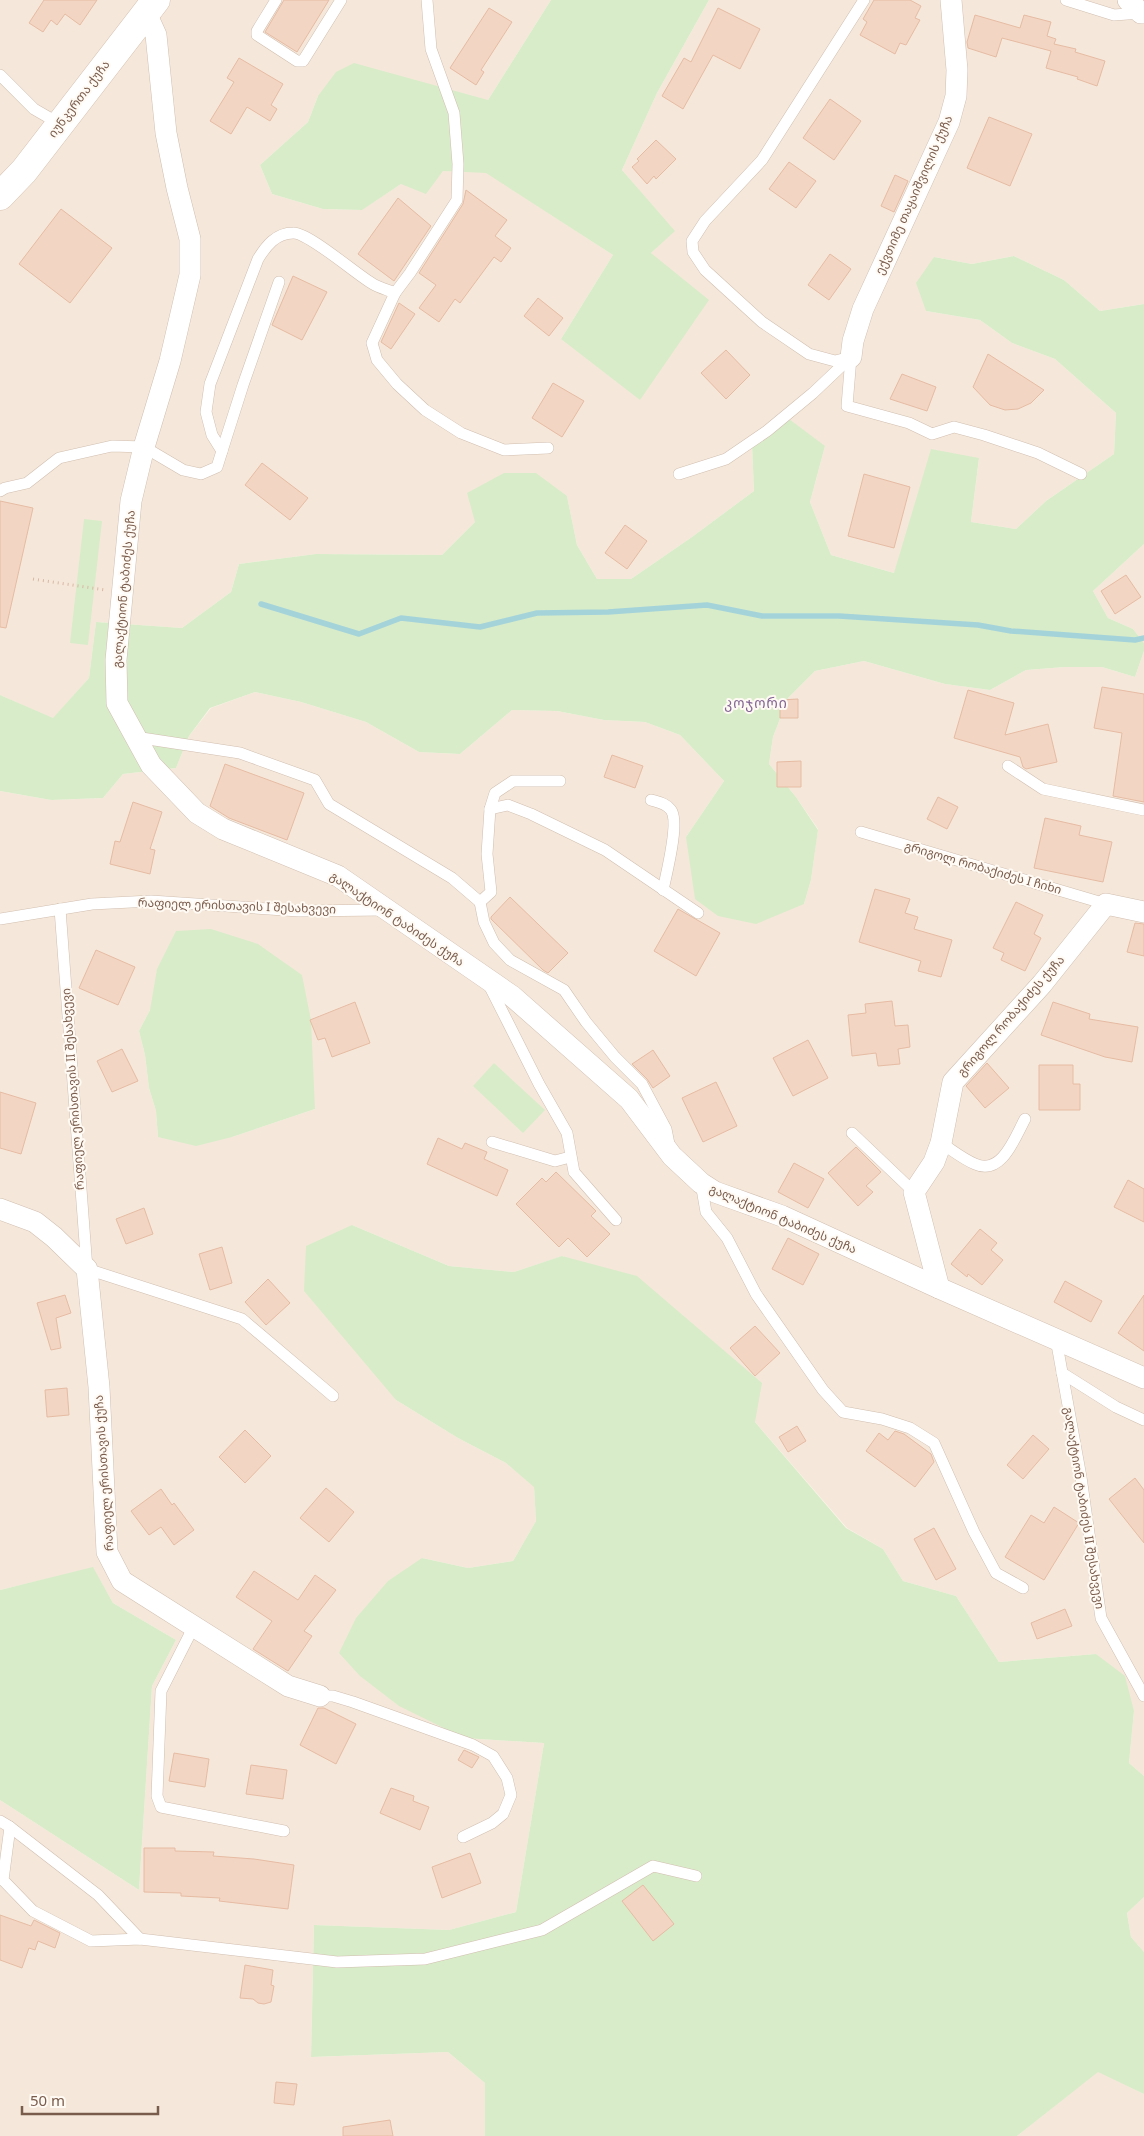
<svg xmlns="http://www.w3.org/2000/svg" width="1144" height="2136" viewBox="0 0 1144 2136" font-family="'Noto Sans','Noto Sans Georgian',sans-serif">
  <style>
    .residential { fill: #f5e8da; fill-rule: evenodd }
    .green { fill: #d8ecc9 }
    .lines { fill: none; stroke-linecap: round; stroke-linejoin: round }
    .stream { stroke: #a5d3da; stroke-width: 5.5 }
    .building { fill: #f3d5c3; stroke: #e6bba3 }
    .service-casing { stroke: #d1beb0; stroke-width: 12 }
    .minor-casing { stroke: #d1beb0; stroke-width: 22 }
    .secondary-casing { stroke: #d6c0b0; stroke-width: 29 }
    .path { stroke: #d9b8a5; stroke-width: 3; stroke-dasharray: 1 4; stroke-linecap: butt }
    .service { stroke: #fff; stroke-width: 11 }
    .minor { stroke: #fff; stroke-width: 21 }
    .secondary { stroke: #fff; stroke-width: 28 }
    .labels { text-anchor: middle; stroke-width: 4; stroke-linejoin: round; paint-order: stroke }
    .street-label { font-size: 12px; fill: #7a5c4d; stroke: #fffaf3 }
    .neighbourhood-label { font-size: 14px; letter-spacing: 1px; fill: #846695; stroke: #fffaf3 }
  </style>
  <rect width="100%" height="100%" fill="#fdf6ec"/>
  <g class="residential">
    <polygon points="0,0 551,0 488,100 318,96 308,122 260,165 272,194 323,209 361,210 401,184 443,171 486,172 613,255 561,339 674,231 622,170 657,93 709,0 1144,0 1144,304 1100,311 1064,280 1014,256 972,264 934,257 926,311 980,320 1012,343 1055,359 1116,413 1114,454 1046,501 1016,529 971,522 979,459 894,573 831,555 810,502 825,446 752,445 754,491 692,537 631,579 597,579 577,545 567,496 475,522 442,555 316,554 239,564 231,592 182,628 96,622 89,678 53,719 0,695"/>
    <polygon points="1144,544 1144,643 1133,629 1108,618 1093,591"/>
    <path d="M1144 651V1776L1129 1763 1134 1711 1096 1654 999 1662 956 1596 903 1581 883 1549 847 1528 755 1422 563 1256 514 1272 449 1266 352 1225 396 1400 458 1438 506 1463 534 1486 536 1521 513 1561 468 1568 422 1558 464 1738 544 1743 516 1912 449 1930 314 1925 311 2057 448 2052 485 2083V2136H0V1800L139 1890 152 1686 176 1640 113 1603 93 1568 0 1590V791L51 800 103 798 123 774 176 768 189 736 211 708 255 692 301 702 366 722 419 752 460 754 512 710 557 711 604 720 645 722 680 735 724 781 686 837 804 904 811 880 818 829 796 797 769 764 773 737 788 698 815 671 864 661 945 684 990 690 1026 670 1065 667H1102L1135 677ZM150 1010 315 1109 232 1137H158L156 1111 149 1088 145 1055 139 1031Z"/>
    <polygon points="1144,1897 1144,1952 1131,1937 1127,1913"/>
    <polygon points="1098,2071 1144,2094 1144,2136 1017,2136"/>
  </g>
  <g class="green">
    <polygon points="551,0 709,0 657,93 622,170 675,231 651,253 709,300 640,400 561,339 613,255 486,173 443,171 426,194 401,184 362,210 323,209 272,194 260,165 308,122 318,96 336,72 354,63 488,100"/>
    <polygon points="1014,256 1064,280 1100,311 1144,304 1144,544 1093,591 1108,618 1133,629 1144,643 1144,651 1135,677 1102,667 1065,667 1026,670 990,690 945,684 864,661 815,671 788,698 773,737 769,764 796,797 818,830 811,880 804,904 756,924 718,916 695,899 686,837 724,781 680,735 645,722 604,720 557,711 512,710 460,754 419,752 366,722 301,702 255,692 210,708 189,736 176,768 123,774 103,798 51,800 0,791 0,695 53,718 89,678 96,622 182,628 231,592 239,564 316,554 442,555 475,522 467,493 504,473 536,473 567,496 577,545 597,579 631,579 692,537 754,491 752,445 789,419 825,446 810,502 831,555 894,573 931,449 979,458 971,522 1016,529 1046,501 1114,454 1116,413 1055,359 1012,343 980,320 926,311 916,283 934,257 972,264"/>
    <polygon points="84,519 102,521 88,645 70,643"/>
    <polygon points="211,929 258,944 302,975 311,1020 315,1109 232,1137 196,1146 158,1137 156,1111 149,1088 145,1055 139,1031 150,1010 157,969 176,931"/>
    <polygon points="494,1063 545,1110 523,1133 473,1086"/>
    <polygon points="352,1225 449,1266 514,1272 562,1256 637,1276 762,1383 755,1422 846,1528 883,1549 903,1581 956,1596 999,1662 1096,1654 1125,1676 1134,1711 1129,1763 1144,1776 1144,1897 1127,1913 1131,1937 1144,1952 1144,2094 1098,2072 1017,2136 485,2136 485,2083 448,2052 311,2057 314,1925 449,1930 516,1912 544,1743 464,1738 399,1706 360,1676 339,1653 356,1618 388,1581 422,1558 468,1568 513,1561 536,1521 534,1487 506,1463 458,1438 396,1400 304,1291 306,1246"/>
    <polygon points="93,1567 113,1603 176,1640 152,1686 139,1890 0,1800 0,1590"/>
  </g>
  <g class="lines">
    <polyline class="stream" points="261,604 359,634 401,618 480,627 537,613 608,612 707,605 762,616 839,616 978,625 1011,631 1135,640 1144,638"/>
  </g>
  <g class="building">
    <polygon points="44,0 97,0 80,25 65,14 57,25 51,20 43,32 29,23"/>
    <polygon points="284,0 329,0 297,52 265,32"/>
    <polygon points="874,0 910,0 921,6 915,18 920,20 906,45 900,43 895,54 860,35 867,22 863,19"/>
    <polygon points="489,8 512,22 481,70 484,72 476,85 450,68"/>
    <polygon points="718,8 760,29 740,69 713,55 683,109 662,96 684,58 691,62"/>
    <polygon points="975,15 1020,28 1024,15 1051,22 1047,36 1056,39 1054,44 1076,49 1075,52 1105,61 1097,86 1077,79 1078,77 1046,68 1051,51 1002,38 996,57 968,48 967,42"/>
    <polygon points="239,58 283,84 271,105 277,109 270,121 247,107 231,134 210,121 234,82 227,78"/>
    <polygon points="830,99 861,121 834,160 803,138"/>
    <polygon points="989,117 1032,134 1010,186 967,168"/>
    <polygon points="656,140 676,159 656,179 654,176 647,184 632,167 639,161 637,159"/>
    <polygon points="789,162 816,181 796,208 769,189"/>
    <polygon points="895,175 908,181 894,212 881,206"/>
    <polygon points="466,190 507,220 495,236 511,248 501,262 494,257 460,303 455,299 439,322 419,308 436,285 419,273 463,204"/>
    <polygon points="398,198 431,226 394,281 358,254"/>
    <polygon points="61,209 112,248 70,303 19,264"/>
    <polygon points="830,254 851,269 829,300 808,285"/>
    <polygon points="293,276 327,292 302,340 272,325"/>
    <polygon points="538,298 563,318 549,336 524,316"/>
    <polygon points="399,303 415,314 391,349 381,342"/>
    <polygon points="726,350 750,375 726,399 701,373"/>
    <polygon points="988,354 1044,390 1031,403 1018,409 1005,410 990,405 973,387"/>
    <polygon points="902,374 936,387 927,411 890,399"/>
    <polygon points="553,383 584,401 562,437 532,418"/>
    <polygon points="262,463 308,498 290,520 245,485"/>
    <polygon points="864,474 910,487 894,548 848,536"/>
    <polygon points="0,501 33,508 6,628 0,627"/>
    <polygon points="625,525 647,541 627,569 605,553"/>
    <polygon points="1126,575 1141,597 1115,614 1101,591"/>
    <polygon points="1102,687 1144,694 1144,802 1113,796 1122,733 1094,728"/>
    <polygon points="968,690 1014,703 1005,735 1048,724 1057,762 1026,769 1023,767 1020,757 954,738"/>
    <polygon points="798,699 798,718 780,718 780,700"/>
    <polygon points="612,755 643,766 635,788 604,777"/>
    <polygon points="801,761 801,787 777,787 777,762"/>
    <polygon points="225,764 304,793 287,840 229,818 210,806"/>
    <polygon points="938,797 958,807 947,829 927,819"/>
    <polygon points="133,802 162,812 150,849 155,850 150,874 110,864 115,841 120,842"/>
    <polygon points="1045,818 1081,826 1079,835 1112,842 1103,882 1034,868"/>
    <polygon points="875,889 910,899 905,913 918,917 914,929 952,940 941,977 918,971 921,961 859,942"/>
    <polygon points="510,897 568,953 548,973 543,970 491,919 491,917"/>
    <polygon points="1016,902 1043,915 1034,934 1041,938 1025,971 1001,960 1004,953 993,948"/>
    <polygon points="678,909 720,933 696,976 654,951"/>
    <polygon points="1135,923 1144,924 1144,956 1127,952"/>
    <polygon points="96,950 135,967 118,1005 79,988"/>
    <polygon points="892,1001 895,1026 908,1025 910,1047 898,1049 900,1064 878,1066 876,1053 852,1056 848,1015 866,1013 865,1004"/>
    <polygon points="355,1002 370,1043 332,1057 325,1038 318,1040 310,1020"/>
    <polygon points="1053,1002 1090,1014 1089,1019 1138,1027 1132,1062 1105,1057 1041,1035"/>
    <polygon points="808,1040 828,1078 793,1096 773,1058"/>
    <polygon points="122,1049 138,1081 112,1092 97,1061"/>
    <polygon points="653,1050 670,1076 653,1088 647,1079 632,1064"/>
    <polygon points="987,1063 1009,1088 985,1108 966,1086"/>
    <polygon points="1039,1065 1073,1065 1073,1084 1080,1084 1080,1110 1039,1110"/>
    <polygon points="716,1082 737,1126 703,1142 682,1098"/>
    <polygon points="0,1092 36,1103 21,1154 0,1148"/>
    <polygon points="438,1138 462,1149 465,1143 487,1152 484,1159 508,1170 497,1196 427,1164"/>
    <polygon points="856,1147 881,1172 866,1186 873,1192 858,1206 828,1173"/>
    <polygon points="794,1163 824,1179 808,1208 778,1192"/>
    <polygon points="556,1172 596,1211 591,1216 610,1234 587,1257 568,1238 559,1247 516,1204 542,1178 546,1182"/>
    <polygon points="1128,1180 1144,1189 1144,1222 1114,1207"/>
    <polygon points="144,1208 153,1234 126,1244 116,1219"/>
    <polygon points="980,1229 997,1243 991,1250 1003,1260 982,1285 968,1274 967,1277 951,1264"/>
    <polygon points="788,1238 819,1254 803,1285 772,1269"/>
    <polygon points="222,1247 232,1283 210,1290 199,1254"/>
    <polygon points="268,1279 290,1303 266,1325 245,1302"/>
    <polygon points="1065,1281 1102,1301 1091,1322 1054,1302"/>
    <polygon points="65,1295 71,1313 56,1318 61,1348 51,1350 37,1303"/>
    <polygon points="1144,1295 1144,1351 1118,1333"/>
    <polygon points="755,1326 780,1353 755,1376 730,1348"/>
    <polygon points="67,1388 69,1415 47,1417 45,1390"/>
    <polygon points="797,1426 806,1441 788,1452 779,1437"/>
    <polygon points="245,1430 271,1456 245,1483 219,1457"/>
    <polygon points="895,1431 904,1434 931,1454 934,1462 915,1487 866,1451 879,1433 888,1440"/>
    <polygon points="1033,1435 1049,1449 1023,1479 1007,1465"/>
    <polygon points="1135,1478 1144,1490 1144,1543 1109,1499"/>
    <polygon points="326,1488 354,1512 329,1542 300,1518"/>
    <polygon points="161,1489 172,1505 174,1503 194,1530 174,1545 161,1527 149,1535 131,1511"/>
    <polygon points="1054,1507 1079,1523 1044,1580 1005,1557 1031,1515 1044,1523"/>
    <polygon points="934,1528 956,1569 936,1580 914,1539"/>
    <polygon points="254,1571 298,1600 315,1575 336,1590 304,1631 312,1636 288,1671 253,1649 272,1621 236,1597"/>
    <polygon points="1065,1609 1072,1626 1037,1639 1031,1623"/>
    <polygon points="318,1708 324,1708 356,1724 336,1764 300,1745"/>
    <polygon points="464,1750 479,1757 472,1768 458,1760"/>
    <polygon points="174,1753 209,1759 205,1787 169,1781"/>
    <polygon points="251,1765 287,1770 283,1799 246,1794"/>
    <polygon points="391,1788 414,1796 413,1801 429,1807 420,1830 380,1813"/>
    <polygon points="144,1848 175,1848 175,1851 214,1852 213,1856 254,1859 294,1865 288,1909 219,1901 220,1898 181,1896 181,1893 144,1892"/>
    <polygon points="470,1853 481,1883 442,1898 432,1867"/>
    <polygon points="643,1885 674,1924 653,1941 622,1901"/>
    <polygon points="0,1915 31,1926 34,1920 60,1933 55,1948 38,1941 35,1950 29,1948 22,1968 0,1960"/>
    <polygon points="245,1965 273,1970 271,1985 274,1986 271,2002 264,2004 258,2003 253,1999 240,1998"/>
    <polygon points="276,2082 297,2084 294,2105 274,2103"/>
    <polygon points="390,2120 393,2136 343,2136 343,2127"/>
  </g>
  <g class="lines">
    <defs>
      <g id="service">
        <polyline points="276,0 257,31 257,35 297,61 303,61 341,0"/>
        <polyline points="427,0 431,49 454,113 458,164 457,200 410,273 395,293 372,343 377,360 397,384 425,410 461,433 504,450 548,448"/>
        <polyline points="1066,0 1114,15 1141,13"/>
        <polyline points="0,75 34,109 60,124"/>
        <polyline points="851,357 835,361 809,354 762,322 705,270 693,252 692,241 705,221 762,160 864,0"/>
        <polyline points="851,357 847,406 909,423 932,434 954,427 984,435 1038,453 1081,474"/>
        <polyline points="222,451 243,385 279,282"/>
        <polyline points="679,474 726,459 767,431 813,393 851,357"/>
        <path d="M0 491 5 488 27 483 59 458 112 446 144 447 183 470 201 474 217 467 222 451 212 435 206 412 210 384 258 259C266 246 276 233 293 233 308 232 357 275 373 284 380 288 388 290 395 293"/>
        <polyline points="135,737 240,753 315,780 329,804 452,878 480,902 491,892 487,854 490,809 495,793 513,781 560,781"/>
        <polyline points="1008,766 1043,789 1144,810"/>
        <path d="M651 800C658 802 666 803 671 810 680 822 666 875 663 890"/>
        <polyline points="490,809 508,805 531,814 605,850 698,913"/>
        <polyline points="861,832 1106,904"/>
        <polyline points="480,902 484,922 494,943 510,960 564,990 586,1022 615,1057 642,1084 666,1129 669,1144"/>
        <polyline points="60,909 87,1269 242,1319 333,1396"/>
        <polyline points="0,919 92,904 151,901 299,911 384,910"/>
        <polyline points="489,985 539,1084 567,1133 574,1172 616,1220"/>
        <polyline points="852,1133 914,1192"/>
        <polyline points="492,1142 555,1161 570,1157"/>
        <path d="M941 1143C952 1150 963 1159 975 1164 1002 1176 1015 1137 1025 1119"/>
        <polyline points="701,1183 706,1212 727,1238 756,1294 823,1390 843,1412 882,1419 910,1428 934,1443 974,1532 996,1573 1023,1588"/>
        <polyline points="1056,1339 1081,1477 1101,1618 1144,1696"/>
        <polyline points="1062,1373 1116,1407 1144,1420"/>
        <polyline points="194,1626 161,1691 157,1796 161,1807 284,1831"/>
        <polyline points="320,1696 333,1696 353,1702 473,1745 493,1756 507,1778 511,1795 503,1814 492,1823 463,1837"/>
        <polyline points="0,1821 10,1827 3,1880 33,1911 91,1941 140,1939 337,1962 425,1959 542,1930 653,1866 696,1876"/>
        <polyline points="10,1827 98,1895 140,1939"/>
      </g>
      <g id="minor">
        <polyline points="1128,0 1141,13 1144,13"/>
        <polyline points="146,13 156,35 166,133 177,188 190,239 190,275 170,361 144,447 131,501 116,660 117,703 151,765 197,813 223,829 338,876 512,996 629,1099 672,1156 701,1183 715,1192 782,1216 939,1288 1144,1378"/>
        <polyline points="851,357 853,341 863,309 949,122 956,96 957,70 951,0"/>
        <polyline points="0,1209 35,1222 54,1237 87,1269 99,1387 107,1552 122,1581 288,1686 320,1696"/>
        <polyline points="939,1288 914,1192 934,1162 941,1143 953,1082 1042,984 1106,904 1144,912"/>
      </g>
      <polyline id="secondary" points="0,196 24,171 156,0"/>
    </defs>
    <use href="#service" class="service-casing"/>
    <use href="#minor" class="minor-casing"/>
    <use href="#secondary" class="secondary-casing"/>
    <polyline class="path" points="33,579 105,590"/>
    <use href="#service" class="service"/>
    <use href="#minor" class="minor"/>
    <use href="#secondary" class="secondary"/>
  </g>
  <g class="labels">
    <g class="street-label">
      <text transform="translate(79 99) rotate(-53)" y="4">იუნკერთა ქუჩა</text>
      <text transform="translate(914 195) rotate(-66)" y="4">ექვთიმე თაყაიშვილის ქუჩა</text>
      <text transform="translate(124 589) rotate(-85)" y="4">გალაქტიონ ტაბიძეს ქუჩა</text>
      <text transform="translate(983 868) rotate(16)" y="4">გრიგოლ რობაქიძეს I ჩიხი</text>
      <text transform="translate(237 906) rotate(2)" y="4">რაფიელ ერისთავის I შესახვევი</text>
      <text transform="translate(397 919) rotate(34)" y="4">გალაქტიონ ტაბიძეს ქუჩა</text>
      <text transform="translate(1011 1016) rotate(-49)" y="4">გრიგოლ რობაქიძეს ქუჩა</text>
      <text transform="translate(73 1089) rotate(-94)" y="4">რაფიელ ერისთავის II შესახვევი</text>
      <text transform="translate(783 1219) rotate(23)" y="4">გალაქტიონ ტაბიძეს ქუჩა</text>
      <text transform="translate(104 1473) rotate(-94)" y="4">რაფიელ ერისთავის ქუჩა</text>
      <text transform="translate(1084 1508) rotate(81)" y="4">გალაქტიონ ტაბიძეს II შესახვევი</text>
    </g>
    <g class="neighbourhood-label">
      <text x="756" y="708">კოჯორი</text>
    </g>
  </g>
  <path d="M22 2106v8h136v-8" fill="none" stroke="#7a5c4d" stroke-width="2.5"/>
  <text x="30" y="2106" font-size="15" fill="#7a5c4d" stroke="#fffaf3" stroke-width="4" paint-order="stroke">50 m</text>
</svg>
